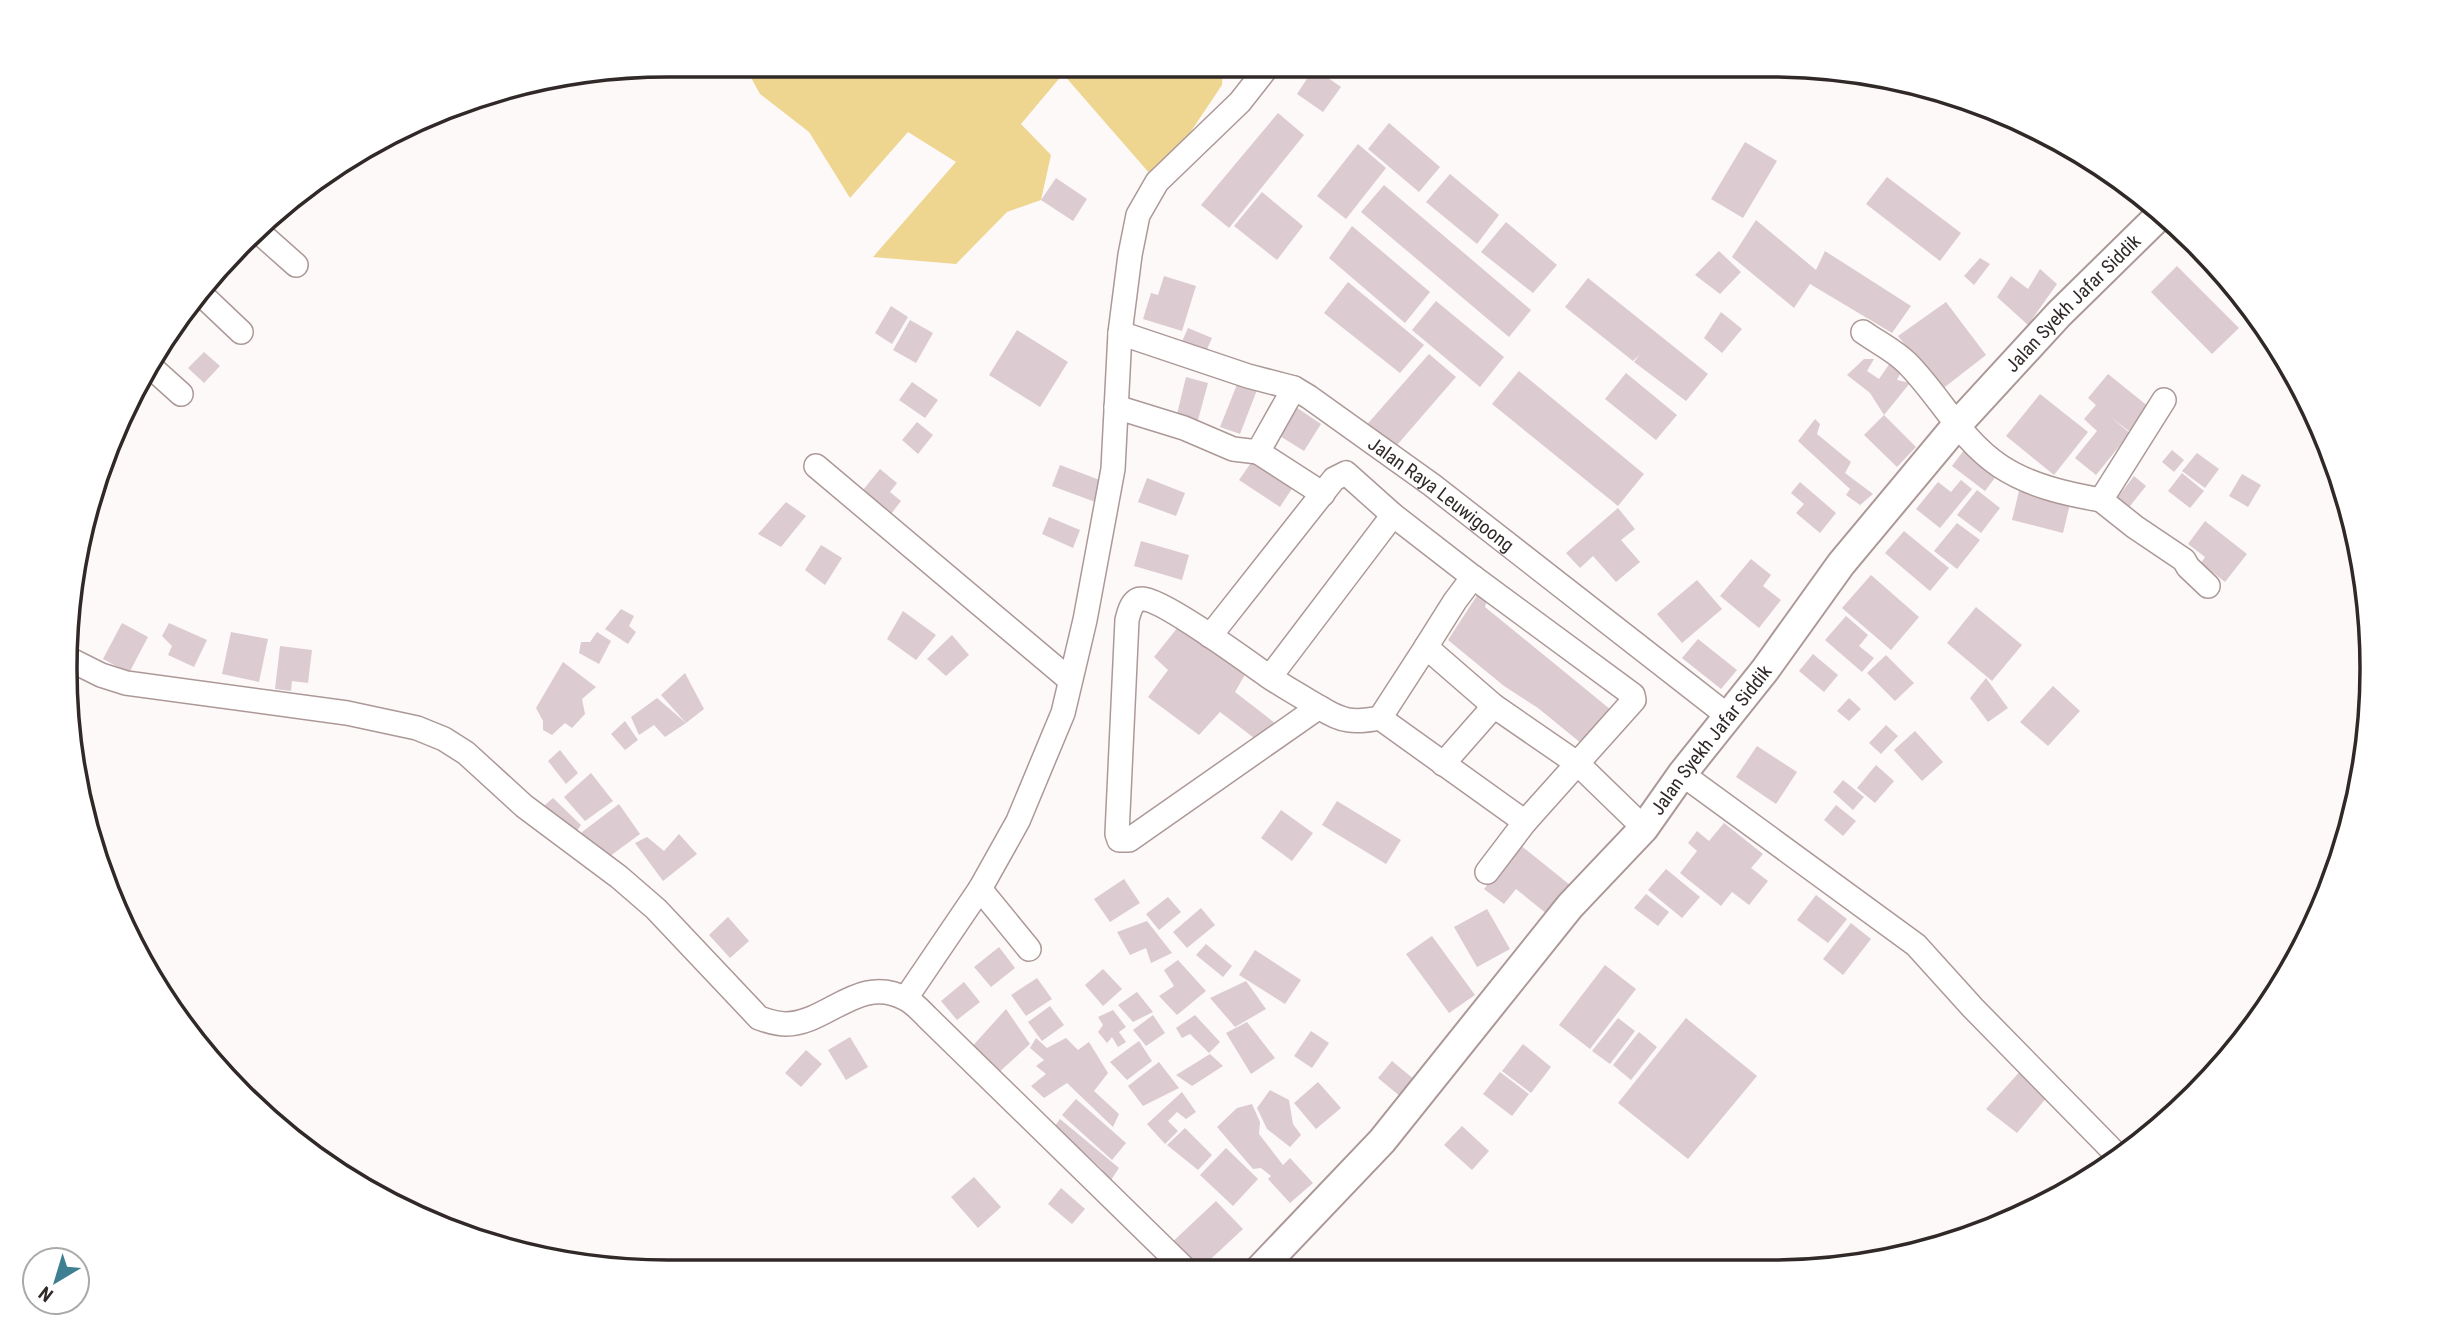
<svg xmlns="http://www.w3.org/2000/svg" width="2437" height="1337" viewBox="0 0 2437 1337" font-family="'Roboto Condensed',sans-serif">
  <style>
    .green { fill: #eed690 }
    .building { fill: #ddcbd2 }
    .lines { fill: none; stroke-linecap: round; stroke-linejoin: round }
    .minor-casing { stroke: #ac9997; stroke-width: 26 }
    .major-casing { stroke: #ac9997; stroke-width: 32 }
    .minor { stroke: #fff; stroke-width: 23 }
    .major { stroke: #fff; stroke-width: 28 }
    .labels { text-anchor: middle; stroke-width: 5; stroke-linejoin: round; paint-order: stroke }
    .street-label { font-size: 19px; fill: #302928; stroke: #fff }
    .rim { fill: none; stroke: #302928; stroke-width: 3.5 }
  </style>
  <rect width="100%" height="100%" fill="#fdf9f9"/>
  <polygon class="green" points="744,65 1223,65 1222,85 1157,182 1063,74 1021,124 1051,155 1041,200 1007,212 956,264 873,257 956,162 908,132 850,198 809,132 760,94"/>
  <g class="building">
    <polygon points="1314,68 1341,87 1323,112 1297,94"/>
    <polygon points="1278,113 1304,135 1229,228 1201,205"/>
    <polygon points="1389,123 1440,167 1419,192 1368,149"/>
    <polygon points="1745,142 1777,161 1743,218 1711,199"/>
    <polygon points="1358,144 1386,168 1346,219 1317,196"/>
    <polygon points="1450,174 1499,215 1477,244 1426,202"/>
    <polygon points="1887,177 1961,233 1940,261 1866,204"/>
    <polygon points="1056,178 1087,199 1073,221 1041,200"/>
    <polygon points="1384,185 1531,310 1509,337 1361,212"/>
    <polygon points="1262,192 1303,226 1277,260 1234,226"/>
    <polygon points="1756,220 1816,270 1825,251 1911,306 1892,333 1810,284 1794,308 1732,257"/>
    <polygon points="1506,222 1557,265 1533,293 1481,252"/>
    <polygon points="1352,226 1430,292 1405,323 1329,258"/>
    <polygon points="1719,251 1741,272 1720,294 1695,275"/>
    <polygon points="1980,258 1990,264 1974,285 1964,276"/>
    <polygon points="2177,266 2239,328 2212,354 2151,292"/>
    <polygon points="2040,269 2057,284 2028,325 1997,297 2011,276 2028,289"/>
    <polygon points="1164,276 1196,286 1182,331 1143,319 1151,293 1158,295"/>
    <polygon points="1588,278 1708,374 1686,401 1634,362 1640,354 1633,361 1565,307"/>
    <polygon points="1348,282 1424,345 1400,373 1324,313"/>
    <polygon points="1436,301 1504,357 1480,387 1412,330"/>
    <polygon points="1946,302 1986,355 1941,390 1898,336"/>
    <polygon points="891,306 908,317 892,344 875,333"/>
    <polygon points="1721,312 1742,329 1722,353 1704,338"/>
    <polygon points="910,320 933,333 916,363 893,350"/>
    <polygon points="1188,328 1212,338 1204,356 1180,346"/>
    <polygon points="1017,330 1068,362 1040,407 989,375"/>
    <polygon points="204,352 220,366 204,383 188,368"/>
    <polygon points="1429,354 1456,377 1391,452 1363,429"/>
    <polygon points="1864,359 1874,359 1867,371 1879,379 1892,360 1901,372 1897,380 1910,383 1884,415 1870,393 1847,375"/>
    <polygon points="1519,371 1644,474 1618,506 1492,404"/>
    <polygon points="1626,373 1677,415 1656,440 1605,399"/>
    <polygon points="2108,374 2149,407 2129,431 2109,416 2130,433 2096,475 2075,458 2097,431 2084,419 2096,405 2088,398"/>
    <polygon points="1186,377 1208,383 1198,420 1177,414"/>
    <polygon points="146,379 152,384 136,402 135,402"/>
    <polygon points="912,382 938,400 925,418 899,400"/>
    <polygon points="1238,382 1257,390 1240,434 1220,427"/>
    <polygon points="2040,394 2088,432 2054,475 2006,436"/>
    <polygon points="1293,405 1321,424 1304,451 1275,433"/>
    <polygon points="1884,415 1916,447 1897,467 1864,435"/>
    <polygon points="1815,419 1820,424 1817,434 1851,462 1845,473 1873,494 1860,505 1846,495 1850,489 1798,441"/>
    <polygon points="917,422 933,435 918,454 902,440"/>
    <polygon points="1967,446 2000,471 1985,491 1952,466"/>
    <polygon points="2172,450 2184,460 2174,472 2162,462"/>
    <polygon points="2197,453 2219,469 2205,488 2182,471"/>
    <polygon points="1255,457 1295,484 1280,507 1239,480"/>
    <polygon points="1060,465 1105,482 1098,503 1052,486"/>
    <polygon points="880,469 897,483 890,492 901,501 888,518 859,495"/>
    <polygon points="2182,473 2204,491 2190,508 2168,491"/>
    <polygon points="2242,474 2261,485 2248,507 2229,496"/>
    <polygon points="2134,476 2146,486 2126,511 2114,502"/>
    <polygon points="1147,478 1185,493 1176,516 1138,502"/>
    <polygon points="1961,480 1972,489 1940,528 1916,509 1938,482 1951,492"/>
    <polygon points="1800,482 1836,513 1820,533 1796,513 1804,504 1791,493"/>
    <polygon points="1977,490 2000,508 1981,533 1957,515"/>
    <polygon points="2019,491 2070,504 2063,533 2012,520"/>
    <polygon points="786,502 806,516 781,547 758,534"/>
    <polygon points="1618,508 1635,529 1621,540 1640,562 1616,582 1593,556 1580,568 1566,553"/>
    <polygon points="1049,517 1080,530 1073,548 1042,534"/>
    <polygon points="2205,521 2247,554 2225,582 2201,563 2205,557 2188,544"/>
    <polygon points="1957,523 1980,540 1957,569 1934,551"/>
    <polygon points="1904,531 1949,568 1930,591 1885,553"/>
    <polygon points="1141,541 1189,555 1182,580 1134,566"/>
    <polygon points="821,545 842,558 825,585 805,570"/>
    <polygon points="1751,559 1771,575 1763,586 1781,600 1759,628 1720,596"/>
    <polygon points="1871,575 1919,617 1891,650 1842,608"/>
    <polygon points="1697,580 1722,609 1682,643 1657,614"/>
    <polygon points="1480,591 1488,597 1485,607 1616,714 1587,748 1538,708 1504,686 1448,640"/>
    <polygon points="1976,607 2022,645 1992,681 1947,643"/>
    <polygon points="621,609 634,616 629,626 636,632 628,644 605,629"/>
    <polygon points="903,611 936,635 916,660 887,639"/>
    <polygon points="1846,616 1868,635 1859,646 1874,658 1862,672 1825,640"/>
    <polygon points="1182,622 1247,671 1235,692 1275,723 1258,741 1220,712 1199,735 1148,697 1168,670 1154,657"/>
    <polygon points="122,623 148,637 129,673 103,659"/>
    <polygon points="169,623 207,640 194,667 168,655 172,646 162,636"/>
    <polygon points="231,632 268,639 259,682 222,674"/>
    <polygon points="597,632 611,641 599,664 579,653 581,642 590,642"/>
    <polygon points="952,635 969,655 946,676 927,659"/>
    <polygon points="1698,639 1737,670 1721,689 1682,658"/>
    <polygon points="280,646 312,650 308,683 292,681 291,691 275,689"/>
    <polygon points="1813,654 1838,675 1824,692 1799,671"/>
    <polygon points="1886,655 1914,683 1895,701 1867,673"/>
    <polygon points="563,662 596,687 582,699 585,714 572,728 565,723 552,735 543,730 543,721 536,708"/>
    <polygon points="685,673 704,709 686,723 661,695"/>
    <polygon points="1986,678 2008,708 1988,722 1970,698"/>
    <polygon points="2053,686 2080,711 2048,746 2020,722"/>
    <polygon points="657,698 686,723 665,737 654,725 639,735 631,717"/>
    <polygon points="1849,698 1861,709 1849,721 1837,711"/>
    <polygon points="625,721 638,740 625,750 611,734"/>
    <polygon points="1886,725 1898,736 1881,754 1869,743"/>
    <polygon points="1915,731 1943,762 1922,781 1894,750"/>
    <polygon points="1757,746 1797,772 1776,804 1736,777"/>
    <polygon points="560,750 578,773 566,784 548,761"/>
    <polygon points="1876,765 1894,781 1875,803 1857,788"/>
    <polygon points="591,773 613,801 585,821 564,797"/>
    <polygon points="1843,780 1864,797 1853,810 1833,792"/>
    <polygon points="553,798 581,825 569,842 537,812"/>
    <polygon points="1337,801 1401,840 1386,864 1322,825"/>
    <polygon points="619,804 640,834 606,859 582,851 582,832"/>
    <polygon points="1836,805 1856,821 1843,836 1824,820"/>
    <polygon points="1281,810 1313,833 1292,861 1261,838"/>
    <polygon points="1724,823 1763,854 1751,868 1768,881 1749,905 1732,892 1721,906 1680,873 1697,851 1688,843 1697,831 1709,841"/>
    <polygon points="679,834 697,854 663,881 635,843 647,837 664,851"/>
    <polygon points="1519,844 1570,885 1547,914 1516,889 1504,904 1484,889"/>
    <polygon points="1666,869 1700,897 1682,918 1648,890"/>
    <polygon points="1124,879 1140,903 1110,922 1094,899"/>
    <polygon points="1646,894 1669,912 1658,926 1634,908"/>
    <polygon points="1816,895 1847,919 1828,943 1797,920"/>
    <polygon points="1168,897 1181,912 1159,930 1146,914"/>
    <polygon points="1201,908 1215,925 1187,948 1173,932"/>
    <polygon points="1487,909 1510,949 1477,967 1454,927"/>
    <polygon points="728,917 749,941 730,958 709,935"/>
    <polygon points="1147,921 1172,953 1151,963 1146,948 1130,955 1117,932"/>
    <polygon points="1851,923 1871,939 1843,975 1823,959"/>
    <polygon points="1432,936 1475,995 1449,1013 1406,954"/>
    <polygon points="1206,944 1232,966 1223,977 1196,955"/>
    <polygon points="999,947 1015,968 991,987 974,967"/>
    <polygon points="1255,950 1301,980 1285,1004 1239,975"/>
    <polygon points="1178,960 1206,991 1177,1015 1159,996 1174,986 1164,970"/>
    <polygon points="1605,965 1636,989 1590,1049 1559,1025"/>
    <polygon points="1103,969 1122,989 1103,1006 1085,985"/>
    <polygon points="1037,978 1052,999 1026,1016 1011,995"/>
    <polygon points="1246,981 1266,1009 1235,1027 1210,998"/>
    <polygon points="964,982 980,1002 957,1020 941,1001"/>
    <polygon points="1137,992 1153,1012 1133,1022 1118,1005"/>
    <polygon points="1050,1006 1064,1025 1042,1041 1028,1022"/>
    <polygon points="1006,1009 1030,1044 997,1074 969,1050"/>
    <polygon points="1113,1010 1126,1027 1119,1032 1126,1042 1118,1047 1112,1037 1107,1043 1098,1032 1103,1025 1098,1017"/>
    <polygon points="1153,1015 1165,1033 1146,1046 1133,1030"/>
    <polygon points="1195,1015 1220,1042 1209,1053 1190,1034 1182,1038 1176,1028"/>
    <polygon points="1618,1018 1635,1031 1610,1064 1592,1051"/>
    <polygon points="1686,1018 1757,1076 1688,1159 1618,1103"/>
    <polygon points="1247,1022 1275,1058 1251,1074 1226,1033"/>
    <polygon points="1311,1031 1329,1043 1312,1068 1294,1056"/>
    <polygon points="1639,1032 1657,1047 1631,1080 1613,1065"/>
    <polygon points="850,1037 868,1067 846,1080 828,1050"/>
    <polygon points="1036,1038 1047,1048 1066,1038 1078,1050 1089,1042 1108,1073 1094,1091 1119,1114 1113,1127 1067,1083 1044,1098 1031,1086 1046,1074 1036,1066 1044,1060 1030,1048"/>
    <polygon points="1139,1041 1152,1061 1127,1080 1110,1062"/>
    <polygon points="1523,1044 1551,1067 1531,1093 1502,1071"/>
    <polygon points="806,1050 822,1064 801,1087 785,1073"/>
    <polygon points="1210,1054 1223,1066 1192,1086 1176,1075"/>
    <polygon points="1392,1061 1415,1080 1401,1097 1378,1078"/>
    <polygon points="1159,1062 1179,1088 1143,1106 1128,1086"/>
    <polygon points="2023,1068 2048,1096 2017,1133 1986,1109"/>
    <polygon points="1500,1072 1529,1094 1512,1116 1483,1094"/>
    <polygon points="1318,1082 1341,1108 1316,1129 1294,1103"/>
    <polygon points="1270,1090 1289,1100 1293,1124 1301,1135 1290,1147 1267,1129 1257,1108"/>
    <polygon points="1182,1092 1196,1112 1186,1119 1177,1112 1168,1121 1178,1131 1165,1144 1147,1124"/>
    <polygon points="1076,1099 1126,1143 1112,1160 1062,1115"/>
    <polygon points="1252,1104 1260,1122 1259,1134 1283,1165 1290,1158 1313,1183 1290,1203 1268,1179 1271,1176 1261,1168 1253,1169 1217,1127 1237,1108"/>
    <polygon points="1060,1119 1119,1168 1107,1186 1096,1177 1102,1169 1072,1142 1066,1145 1049,1134"/>
    <polygon points="1462,1126 1489,1151 1472,1170 1444,1145"/>
    <polygon points="1185,1128 1212,1155 1198,1170 1167,1145"/>
    <polygon points="1226,1148 1258,1179 1233,1206 1200,1175"/>
    <polygon points="974,1177 1001,1207 978,1228 951,1197"/>
    <polygon points="1061,1188 1085,1209 1072,1224 1048,1204"/>
    <polygon points="1216,1201 1243,1229 1200,1269 1188,1269 1167,1247"/>
  </g>
  <g class="lines">
    <defs>
      <g id="minor">
        <polyline points="260,233 296,265"/>
        <polyline points="202,295 241,332"/>
        <path d="M1863 332C1877 342 1895 351 1907 363 1940 396 1960 439 2000 466 2030 486 2067 494 2101 500L2164 400"/>
        <path id="s1" d="M1120 333 1248 376 1294 388 1309 397 1432 485 1728 716"/>
        <polyline points="151,367 181,394"/>
        <polyline points="1116,407 1184,428 1233,449 1258,452 1294,388"/>
        <polyline points="1258,452 1323,494"/>
        <polyline points="816,466 1070,680"/>
        <polyline points="2101,500 2135,527 2184,560 2188,567 2208,586"/>
        <polyline points="1210,636 1334,479 1346,473 1393,515 1473,577 1633,695 1634,700 1525,822 1487,872"/>
        <polyline points="1426,647 1455,601 1473,577"/>
        <path d="M71 660 101 675 126 683 347 713 417 728 444 739 466 753 524 806 619 877 656 909 759 1018C768 1021 776 1024 786 1024 827 1024 860 973 906 999 914 1003 921 1011 927 1017L1185 1269"/>
        <polyline points="1270,677 1393,515"/>
        <path d="M1319 707 1129 840H1119L1117 834 1127 620C1129 612 1132 599 1142 599 1161 598 1248 662 1268 676 1284 687 1302 697 1319 707 1342 722 1354 723 1380 718L1426 647 1494 706 1578 764 1644 828"/>
        <polyline points="1380,718 1525,822"/>
        <polyline points="1443,764 1494,706"/>
        <polyline points="1682,774 1916,945 1973,1008 2119,1157"/>
        <polyline points="980,889 1029,949"/>
        <polyline points="906,998 980,889 1018,821 1063,713 1085,620 1113,469 1120,333 1130,255 1138,215 1157,182 1240,102 1269,65"/>
      </g>
      <g id="major">
        <path id="s2" d="M1260 1269 1382 1141 1570 906 1644 828 1682 774 1765 670 1841 564 1956 426 2059 314 2163 212"/>
      </g>
    </defs>
    <use href="#minor" class="minor-casing"/>
    <use href="#major" class="major-casing"/>
    <use href="#minor" class="minor"/>
    <use href="#major" class="major"/>
  </g>
  <g class="labels">
    <g class="street-label">
      <text dy="7" stroke="none"><textPath href="#s2" startOffset="1264">Jalan Syekh Jafar Siddik</textPath></text>
      <text dy="7" stroke="none"><textPath href="#s1" startOffset="364">Jalan Raya Leuwigoong</textPath></text>
      <text dy="7" stroke="none"><textPath href="#s2" startOffset="696">Jalan Syekh Jafar Siddik</textPath></text>
    </g>
  </g>
  <path d="M0 0H2437V1337H0ZM668 77H1769A591 591 0 0 1 2360 668V669A591 591 0 0 1 1769 1260H668A591 591 0 0 1 77 669V668A591 591 0 0 1 668 77Z" fill="#fff" fill-rule="evenodd"/>
  <path class="rim" d="M668 77H1769A591 591 0 0 1 2360 668V669A591 591 0 0 1 1769 1260H668A591 591 0 0 1 77 669V668A591 591 0 0 1 668 77Z"/>
  <g transform="translate(56 1281) rotate(218)"><circle r="33" fill="#ffffff" stroke="#aca9a9" stroke-width="2"/>
  <path d="M0-5L12 26L0 18L-12 26Z" fill="#3e8092"/>
  <text y="-10" font-size="19" font-weight="bold" text-anchor="middle" fill="#302928">N</text>
  </g>
</svg>
